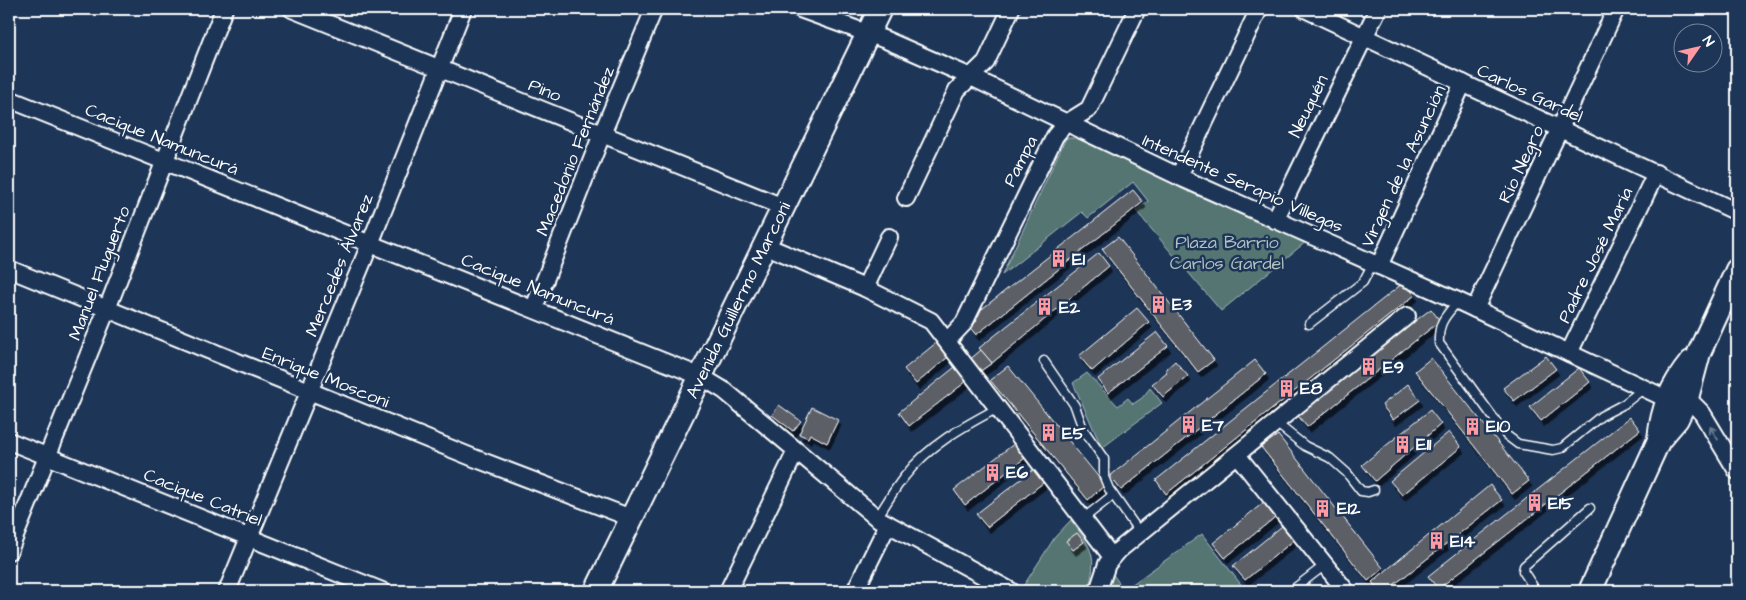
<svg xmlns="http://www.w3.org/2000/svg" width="1746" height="600" viewBox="0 0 1746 600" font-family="'Architects Daughter',sans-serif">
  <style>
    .green { fill: #547473; stroke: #aabab9 }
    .building { fill: #5c5f66; stroke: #fff; filter: url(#shadow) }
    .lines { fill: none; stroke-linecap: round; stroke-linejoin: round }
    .service-casing { stroke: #fff; stroke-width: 11 }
    .minor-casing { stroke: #fff; stroke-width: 20 }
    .secondary-casing { stroke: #fff; stroke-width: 26 }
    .service { stroke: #1d3557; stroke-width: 8 }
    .minor { stroke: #1d3557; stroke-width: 16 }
    .secondary { stroke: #1d3557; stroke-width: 22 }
    .oneway { stroke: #6c7c92 }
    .labels { text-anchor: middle; stroke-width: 5; stroke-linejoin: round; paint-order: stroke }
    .street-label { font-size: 18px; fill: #fff; stroke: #1d3557 }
    .park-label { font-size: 18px; fill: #b2c0c0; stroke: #1d3557 }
    .poi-label { font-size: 18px; font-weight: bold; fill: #fff; stroke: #1d3557; text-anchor: start }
  </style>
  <defs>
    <filter id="shadow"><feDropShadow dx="3" dy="5.5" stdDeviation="0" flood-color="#0009"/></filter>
  </defs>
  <rect width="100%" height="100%" fill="#1d3557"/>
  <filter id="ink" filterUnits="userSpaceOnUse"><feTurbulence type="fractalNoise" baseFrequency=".02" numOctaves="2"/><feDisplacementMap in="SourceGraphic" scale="10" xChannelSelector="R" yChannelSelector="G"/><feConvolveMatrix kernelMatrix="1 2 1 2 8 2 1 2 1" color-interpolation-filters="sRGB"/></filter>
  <g filter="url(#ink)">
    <g class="green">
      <polygon points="1066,138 1076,138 1307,241 1221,311 1136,211 1148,201 1133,182 1088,218 1082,212 1002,275"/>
      <polygon points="1087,373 1118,406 1128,398 1133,404 1142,398 1150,388 1162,403 1102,448 1073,383"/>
      <path d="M1071 520C1092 549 1098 555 1088 591H1037L1024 585 1055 537Z"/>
      <polygon points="1202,534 1246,591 1103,591 1112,573 1124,590"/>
    </g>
    <g class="building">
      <polygon points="1133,190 1143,202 976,335 970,327 977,321 973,316"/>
      <polygon points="1118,237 1214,360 1198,372 1102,249"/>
      <polygon points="1099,253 1109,266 992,363 979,348"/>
      <polygon points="1403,283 1415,295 1166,494 1156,480"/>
      <polygon points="1137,308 1149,322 1092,371 1079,356"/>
      <polygon points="1431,309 1440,321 1307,427 1295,412"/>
      <polygon points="1157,332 1168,346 1108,393 1098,379"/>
      <polygon points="936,343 948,357 916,384 904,369"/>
      <polygon points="981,350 992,363 972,377 967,362"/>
      <polygon points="1546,356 1556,369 1514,401 1503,388"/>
      <polygon points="1431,358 1529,481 1512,494 1415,371"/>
      <polygon points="1255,360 1266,374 1121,490 1110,476"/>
      <polygon points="1175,361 1188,376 1163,397 1152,384 1167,372 1165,370"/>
      <polygon points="960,363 972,377 909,426 899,412"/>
      <polygon points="1008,366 1105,485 1088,500 990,380"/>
      <polygon points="1579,368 1590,382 1541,421 1530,407"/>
      <polygon points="1408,384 1420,400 1393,420 1382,405"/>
      <polygon points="779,405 801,421 793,431 772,415"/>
      <polygon points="812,407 838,420 827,443 810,434 808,438 799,434"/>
      <polygon points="1430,410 1441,424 1375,481 1362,465"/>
      <polygon points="1630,417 1640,430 1438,589 1428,576"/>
      <polygon points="1449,432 1461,447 1402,495 1390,481"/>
      <polygon points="1278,435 1383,568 1368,581 1261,447"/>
      <polygon points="1019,440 1030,454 965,505 954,490"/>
      <polygon points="1038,466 1048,479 987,527 976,514"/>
      <polygon points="1490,485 1502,500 1386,591 1379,591 1372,582"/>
      <polygon points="1268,499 1280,513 1225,558 1213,543"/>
      <polygon points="1287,522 1299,536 1245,580 1233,566"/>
      <polygon points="1077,533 1084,542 1073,550 1066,541"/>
    </g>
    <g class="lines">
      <defs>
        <g id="service">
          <path d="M1458 301C1445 317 1438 322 1439 343L1506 435 1518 444 1553 450 1562 448 1601 416 1624 404 1643 389"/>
          <polyline points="1309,324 1363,282 1373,263"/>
          <polyline points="1044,361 1075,406 1083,429 1104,459 1104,477 1109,489 1140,533"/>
          <polyline points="1276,423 1305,446 1330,458 1347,473 1361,491 1368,492 1374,490"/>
          <path d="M877 518C886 504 895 488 905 476 929 445 964 426 998 408"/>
          <polyline points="1084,518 1113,495"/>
          <polyline points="1291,591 1325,565"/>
          <polyline points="1536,591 1523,571 1524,566 1590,508"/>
        </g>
        <g id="minor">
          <polyline points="292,9 783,207"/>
          <polyline points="800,9 886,40 971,77 1184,179 1458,301 1667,399"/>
          <polyline points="1305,9 1737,212"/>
          <polyline points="9,99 702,377 725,391 877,518 1011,591"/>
          <polyline points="1179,176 1259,9"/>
          <polyline points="906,198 957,90 986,62 1011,9"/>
          <polyline points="1275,220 1378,9"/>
          <polyline points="764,245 865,288 931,321 1112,557"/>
          <polyline points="1379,266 1463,83"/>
          <polyline points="9,269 474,458 631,518"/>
          <polyline points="865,288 889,237"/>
          <polyline points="534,308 602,134 654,9"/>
          <polyline points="1475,309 1616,9"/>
          <polyline points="948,340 964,323 1055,136 1065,124 1089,109 1137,9"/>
          <polyline points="1569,353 1656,173"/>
          <polyline points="1687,398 1702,413 1737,471"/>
          <polyline points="9,441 382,591"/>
          <polyline points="1237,455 1346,591"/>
          <polyline points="9,551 107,309 224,9"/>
          <polyline points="227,591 370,244 463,9"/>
          <polyline points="728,591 796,451"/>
          <polyline points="855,591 888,524"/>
          <polyline points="1098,591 1107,564 1119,550 1407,316"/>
        </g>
        <g id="secondary">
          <path d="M1659 439C1662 409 1671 386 1691 362"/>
          <polyline points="596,591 880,9"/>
          <polyline points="1590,591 1659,440 1677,419 1687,398 1699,353 1737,270"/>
        </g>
      </defs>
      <use href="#service" class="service-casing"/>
      <use href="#minor" class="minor-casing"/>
      <use href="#secondary" class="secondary-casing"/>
      <use href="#service" class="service"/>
      <use href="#minor" class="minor"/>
      <use href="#secondary" class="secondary"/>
    </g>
    <defs><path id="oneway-shaft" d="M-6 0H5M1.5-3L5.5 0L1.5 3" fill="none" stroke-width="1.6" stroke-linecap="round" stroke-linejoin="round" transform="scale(1.25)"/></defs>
    <use class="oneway" href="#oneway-shaft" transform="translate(1714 433) rotate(-121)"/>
  </g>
  <defs>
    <symbol id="building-bare" viewBox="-9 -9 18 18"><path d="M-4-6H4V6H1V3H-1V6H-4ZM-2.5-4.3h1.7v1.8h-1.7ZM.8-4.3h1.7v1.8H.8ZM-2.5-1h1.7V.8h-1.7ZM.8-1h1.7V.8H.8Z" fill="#ff9aa2" stroke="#1d3557" stroke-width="2.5" paint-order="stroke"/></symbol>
  </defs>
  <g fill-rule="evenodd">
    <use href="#building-bare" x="1046" y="246" width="25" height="25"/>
    <use href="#building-bare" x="1146" y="292" width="25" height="25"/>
    <use href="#building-bare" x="1032" y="294" width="25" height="25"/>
    <use href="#building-bare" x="1356" y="354" width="25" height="25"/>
    <use href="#building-bare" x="1274" y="376" width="25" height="25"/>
    <use href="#building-bare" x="1176" y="412" width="25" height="25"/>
    <use href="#building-bare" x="1460" y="414" width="25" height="25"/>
    <use href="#building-bare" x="1036" y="420" width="25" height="25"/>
    <use href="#building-bare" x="1390" y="432" width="25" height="25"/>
    <use href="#building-bare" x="980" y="460" width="25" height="25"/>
    <use href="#building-bare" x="1522" y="490" width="25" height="25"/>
    <use href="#building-bare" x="1310" y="496" width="25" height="25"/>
    <use href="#building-bare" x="1424" y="528" width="25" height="25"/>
  </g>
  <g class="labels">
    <g class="street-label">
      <text transform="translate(545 90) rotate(22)" y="6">Pino</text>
      <text transform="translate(1530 93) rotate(25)" y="6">Carlos Gardel</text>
      <text transform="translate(1308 106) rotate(-64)" y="6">Neuquén</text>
      <text transform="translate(162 139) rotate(22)" y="6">Cacique Namuncurá</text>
      <text transform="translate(575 151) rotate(-68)" y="6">Macedonio Fernández</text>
      <text transform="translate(1020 161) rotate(-63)" y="6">Pampa</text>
      <text transform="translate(1521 164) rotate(-65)" y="6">Río Negro</text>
      <text transform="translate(1403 166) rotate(-65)" y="6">Virgen de la Asunción</text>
      <text transform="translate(1243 183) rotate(24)" y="6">Intendente Serapio Villegas</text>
      <text transform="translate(1595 255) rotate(-64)" y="6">Padre José María</text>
      <text transform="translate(339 265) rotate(-68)" y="6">Mercedes Álvarez</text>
      <text transform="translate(99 273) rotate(-69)" y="6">Manuel Fluguerto</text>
      <text transform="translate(538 289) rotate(22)" y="6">Cacique Namuncurá</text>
      <text transform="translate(738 300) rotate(-64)" y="6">Avenida Guillermo Marconi</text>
      <text transform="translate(326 377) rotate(22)" y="6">Enrique Mosconi</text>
      <text transform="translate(203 497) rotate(22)" y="6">Cacique Catriel</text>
    </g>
    <g class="park-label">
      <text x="1227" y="248">Plaza Barrio<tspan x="1227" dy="21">Carlos Gardel</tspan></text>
    </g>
    <g class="poi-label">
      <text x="1072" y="265">E1</text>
      <text x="1172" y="310">E3</text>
      <text x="1059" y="313">E2</text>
      <text x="1383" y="373">E9</text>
      <text x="1300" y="394">E8</text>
      <text x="1202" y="431">E7</text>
      <text x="1486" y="432">E10</text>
      <text x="1062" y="439">E5</text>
      <text x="1416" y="450">E11</text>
      <text x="1006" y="478">E6</text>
      <text x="1548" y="509">E15</text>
      <text x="1337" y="514">E12</text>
      <text x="1450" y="547">E14</text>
    </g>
  </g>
  <rect width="1746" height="600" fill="none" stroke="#1d3557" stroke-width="30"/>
  <rect x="15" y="15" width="1716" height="570" fill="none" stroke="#fff" stroke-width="2" filter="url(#ink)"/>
  <g transform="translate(1698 48) rotate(56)"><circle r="24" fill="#1d3557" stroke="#77869a"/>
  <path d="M0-4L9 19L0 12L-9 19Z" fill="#ff9aa2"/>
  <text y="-8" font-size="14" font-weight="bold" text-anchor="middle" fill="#ffffff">N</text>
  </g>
</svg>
